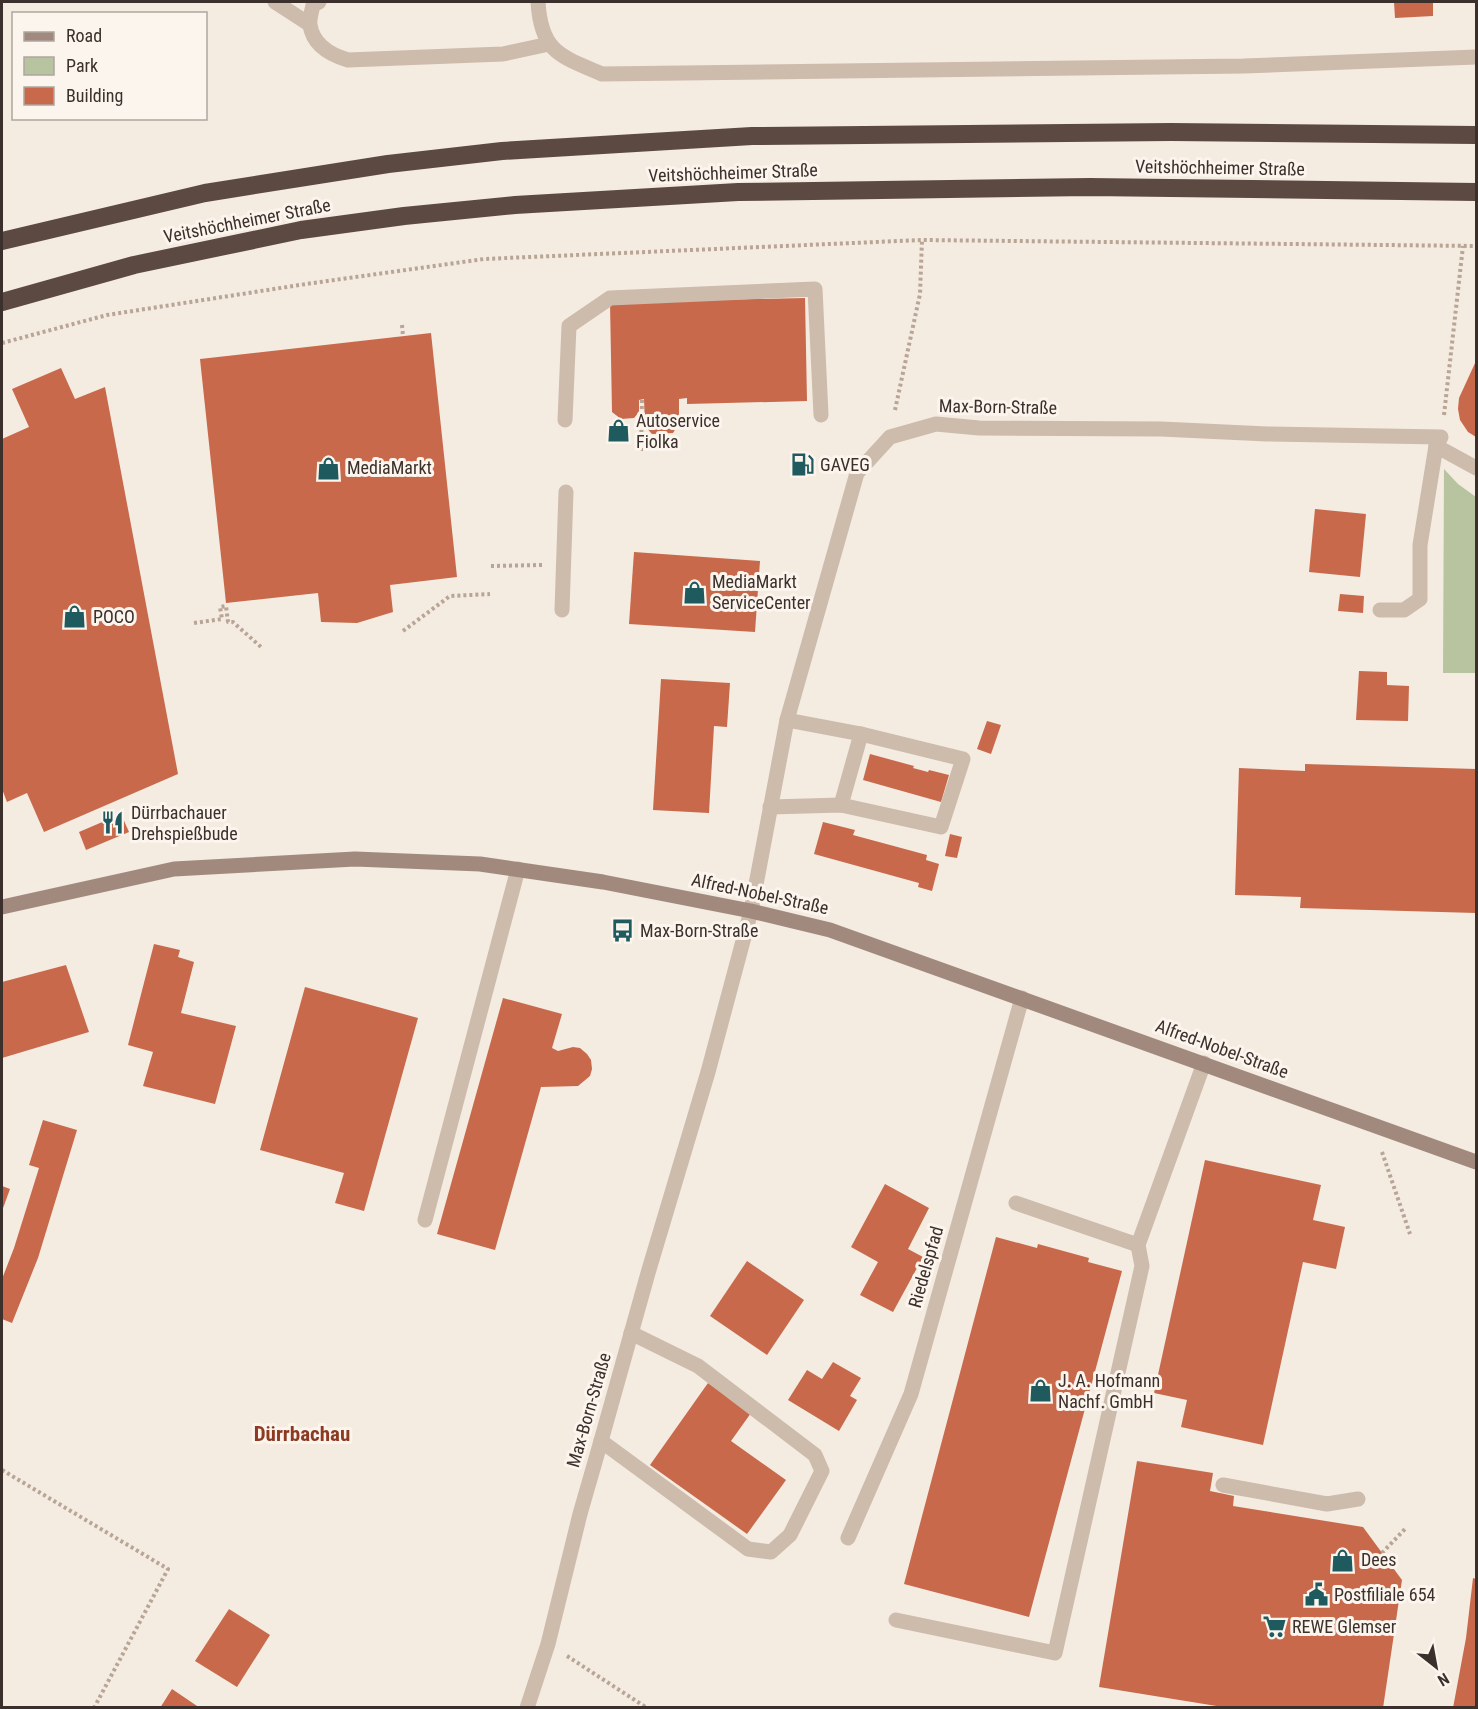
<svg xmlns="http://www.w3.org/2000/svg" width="1478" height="1709" viewBox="0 0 1478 1709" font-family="'Roboto Condensed',sans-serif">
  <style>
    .green { fill: #b8c4a0 }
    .building { fill: #c8694b }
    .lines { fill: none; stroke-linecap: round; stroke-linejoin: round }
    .path { stroke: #b9a596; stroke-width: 4; stroke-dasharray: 3 3; stroke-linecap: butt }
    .lane { stroke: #cdbbac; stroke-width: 15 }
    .street { stroke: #cdbbac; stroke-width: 15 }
    .secondary { stroke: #a18a7d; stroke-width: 15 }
    .highway { stroke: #5c4a42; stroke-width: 18 }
    .labels { text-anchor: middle; stroke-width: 6; stroke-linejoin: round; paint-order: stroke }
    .street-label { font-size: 18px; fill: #3b302b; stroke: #fbf5ee }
    .poi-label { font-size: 18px; fill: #3b302b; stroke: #fbf5ee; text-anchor: start }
    .quarter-label { font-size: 21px; font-weight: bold; fill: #8c3b22; stroke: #fbf5ee }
  </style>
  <rect width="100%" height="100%" fill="#f4ebe1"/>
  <polygon class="green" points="1444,469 1458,484 1476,497 1476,673 1443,673"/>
  <g class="building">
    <polygon points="1394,2 1433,2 1433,16 1395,18"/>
    <polygon points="805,298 807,401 687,404 687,398 679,399 679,423 673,433 652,434 645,426 644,399 639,400 639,412 634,418 621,419 612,412 610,302"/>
    <polygon points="431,333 457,577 390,585 393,612 357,623 321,622 318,593 226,603 200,359"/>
    <polygon points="1476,361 1476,437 1468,432 1460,420 1458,409 1459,398"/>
    <polygon points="61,368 75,399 105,387 178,774 44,832 27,793 7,802 2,789 2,439 29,427 12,389"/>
    <polygon points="1315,509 1366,514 1360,577 1309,572"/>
    <polygon points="634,552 760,561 755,632 629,624"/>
    <polygon points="1340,594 1364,596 1363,613 1338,611"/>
    <polygon points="1359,671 1387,672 1387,685 1409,686 1408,721 1356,720"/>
    <polygon points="661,679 730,683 727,727 714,726 709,813 653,810"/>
    <polygon points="987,721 1001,725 991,754 977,749"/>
    <polygon points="870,754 914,766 913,768 928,772 929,770 949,775 941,802 863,780"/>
    <polygon points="1305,764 1476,769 1476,913 1300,908 1301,897 1235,895 1239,768 1305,771"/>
    <polygon points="121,814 129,832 86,850 79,832"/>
    <polygon points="823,822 855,830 853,835 927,855 926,860 939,864 932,891 918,887 919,883 814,854"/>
    <polygon points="950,834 962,837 957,858 945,856"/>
    <polygon points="154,944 180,950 178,957 194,962 181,1013 236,1026 215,1104 143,1086 153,1052 128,1045"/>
    <polygon points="66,965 89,1032 2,1058 2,982"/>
    <polygon points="305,987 418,1018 364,1211 335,1203 344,1173 260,1150"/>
    <polygon points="503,998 562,1014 552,1048 558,1051 573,1047 580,1048 587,1054 591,1060 592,1069 590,1076 578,1086 541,1087 495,1250 437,1234"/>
    <polygon points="43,1120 77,1130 38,1258 12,1323 2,1319 2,1279 14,1248 39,1168 29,1165"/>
    <polygon points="1205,1160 1321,1185 1313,1220 1345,1227 1336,1269 1303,1262 1263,1445 1181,1427 1187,1400 1154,1393"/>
    <polygon points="885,1184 929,1208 908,1249 923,1257 893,1312 860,1295 878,1262 851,1247"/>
    <polygon points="2,1186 10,1189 2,1211"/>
    <polygon points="996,1237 1037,1248 1038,1244 1089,1258 1088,1262 1122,1271 1029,1617 904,1584"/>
    <polygon points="747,1261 804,1300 767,1355 710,1316"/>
    <polygon points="833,1362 861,1378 850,1396 857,1400 839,1431 788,1400 807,1370 822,1379"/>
    <polygon points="708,1383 751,1413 731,1441 786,1480 747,1534 650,1465"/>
    <polygon points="1137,1461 1213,1473 1210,1491 1234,1496 1233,1506 1363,1527 1402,1580 1383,1708 1229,1708 1099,1687"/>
    <polygon points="1473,1578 1476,1579 1476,1708 1453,1708 1466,1638"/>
    <polygon points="229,1609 270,1635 237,1687 195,1661"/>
    <polygon points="172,1689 200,1708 160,1708"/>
  </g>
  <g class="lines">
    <g class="path">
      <polyline points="402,325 403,336"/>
      <polyline points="2,343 107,315 306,284 484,259 922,240 1476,246"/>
      <polyline points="895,410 920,294 922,240"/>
      <polyline points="1444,415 1463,246"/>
      <polyline points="641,451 642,399"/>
      <polyline points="491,566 542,565"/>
      <polyline points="194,623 222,619 220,607 226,606 228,622 233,622 261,647"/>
      <polyline points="403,631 450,596 490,594"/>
      <polyline points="1382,1152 1410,1234"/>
      <polyline points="2,1470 168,1569 94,1708"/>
      <polyline points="1382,1553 1405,1529"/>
      <polyline points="567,1656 647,1708"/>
    </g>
    <g class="lane">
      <polyline points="275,2 309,24"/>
      <path d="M319 2 313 5C312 11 309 19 310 25 313 45 331 55 348 60L503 54 549 44"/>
      <path d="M538 2C541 52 560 56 602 74L1244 66 1476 57"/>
      <polyline points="565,420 569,326 610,298 815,289 821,415"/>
      <polyline points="562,610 566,492"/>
      <polyline points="1380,610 1404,610 1420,599 1420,545 1436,446"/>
      <polyline points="841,805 861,734"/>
      <polyline points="770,807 841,805 941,827 963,759 861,734 787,720"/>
      <polyline points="1016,1203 1138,1245 1204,1063"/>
      <polyline points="425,1220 518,869"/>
      <polyline points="601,1441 748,1549 771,1552 790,1535 822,1471 815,1455 698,1366 631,1333"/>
      <polyline points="1223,1485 1327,1504 1358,1499"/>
      <polyline points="896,1620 1055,1653 1142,1266 1138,1245"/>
    </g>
    <g class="street">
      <polyline points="848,1538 911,1394 1022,998"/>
      <polyline points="527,1708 548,1644 580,1514 601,1441 648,1273 708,1072 751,911 787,720 857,473 890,437 936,424 979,428 1161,429 1267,434 1441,437 1436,446 1476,468"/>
    </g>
    <polyline class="secondary" points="2,907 174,869 355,859 480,864 603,882 751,911 830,930 1476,1162"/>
    <g class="highway">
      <polyline points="2,241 205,193 388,164 502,151 752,136 1171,132 1476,135"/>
      <polyline points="2,302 134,265 301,230 404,216 515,205 738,192 1090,187 1476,192"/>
    </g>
  </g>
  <defs>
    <symbol id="shop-bare" viewBox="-9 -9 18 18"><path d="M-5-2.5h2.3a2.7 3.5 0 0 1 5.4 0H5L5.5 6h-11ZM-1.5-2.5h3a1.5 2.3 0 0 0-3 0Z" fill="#1f5a5e" stroke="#fbf5ee" stroke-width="2.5" paint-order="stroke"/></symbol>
    <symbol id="fuel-bare" viewBox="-9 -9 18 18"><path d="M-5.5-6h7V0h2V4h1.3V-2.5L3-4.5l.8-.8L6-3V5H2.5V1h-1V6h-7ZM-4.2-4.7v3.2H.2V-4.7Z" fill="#1f5a5e" stroke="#fbf5ee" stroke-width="2.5" paint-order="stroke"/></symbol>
    <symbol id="restaurant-bare" viewBox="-9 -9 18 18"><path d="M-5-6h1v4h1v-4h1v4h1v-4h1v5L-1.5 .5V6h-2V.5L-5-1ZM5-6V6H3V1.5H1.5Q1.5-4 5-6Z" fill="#1f5a5e" stroke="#fbf5ee" stroke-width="2.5" paint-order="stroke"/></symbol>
    <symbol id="bus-bare" viewBox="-9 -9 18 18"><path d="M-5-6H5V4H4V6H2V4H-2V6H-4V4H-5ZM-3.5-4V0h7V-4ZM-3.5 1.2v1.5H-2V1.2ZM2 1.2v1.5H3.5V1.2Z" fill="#1f5a5e" stroke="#fbf5ee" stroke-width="2.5" paint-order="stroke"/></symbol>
    <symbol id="civic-bare" viewBox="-9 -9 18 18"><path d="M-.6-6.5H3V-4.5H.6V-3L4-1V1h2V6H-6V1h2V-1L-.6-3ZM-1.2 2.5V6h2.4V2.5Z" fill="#1f5a5e" stroke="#fbf5ee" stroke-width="2.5" paint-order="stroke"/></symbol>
    <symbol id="supermarket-bare" viewBox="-9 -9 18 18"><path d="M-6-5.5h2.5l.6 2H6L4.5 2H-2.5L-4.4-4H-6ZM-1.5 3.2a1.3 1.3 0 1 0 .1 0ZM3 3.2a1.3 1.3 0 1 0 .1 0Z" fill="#1f5a5e" stroke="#fbf5ee" stroke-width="2.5" paint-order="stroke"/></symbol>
  </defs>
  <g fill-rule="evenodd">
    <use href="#shop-bare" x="602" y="414" width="33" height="33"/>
    <use href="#fuel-bare" x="786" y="448" width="33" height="33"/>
    <use href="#shop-bare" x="312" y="452" width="33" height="33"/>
    <use href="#shop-bare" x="678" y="576" width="33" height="33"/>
    <use href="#shop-bare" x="58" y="600" width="33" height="33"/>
    <use href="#restaurant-bare" x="96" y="806" width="33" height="33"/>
    <use href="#bus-bare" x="606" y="914" width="33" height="33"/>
    <use href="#shop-bare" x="1024" y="1374" width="33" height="33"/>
    <use href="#shop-bare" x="1326" y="1544" width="33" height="33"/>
    <use href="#civic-bare" x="1300" y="1578" width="33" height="33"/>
    <use href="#supermarket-bare" x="1258" y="1610" width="33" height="33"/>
  </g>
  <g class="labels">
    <g class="street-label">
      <text transform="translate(1220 168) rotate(1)" y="6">Veitshöchheimer Straße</text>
      <text transform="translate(733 173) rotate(-2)" y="6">Veitshöchheimer Straße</text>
      <text transform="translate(247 221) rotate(-11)" y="6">Veitshöchheimer Straße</text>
      <text transform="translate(998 407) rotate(1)" y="6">Max-Born-Straße</text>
      <text transform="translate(760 894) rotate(12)" y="6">Alfred-Nobel-Straße</text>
      <text transform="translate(1222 1049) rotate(20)" y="6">Alfred-Nobel-Straße</text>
      <text transform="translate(926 1267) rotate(-74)" y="6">Riedelspfad</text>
      <text transform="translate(589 1410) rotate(-74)" y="6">Max-Born-Straße</text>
    </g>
    <g class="poi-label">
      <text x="636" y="427">Autoservice<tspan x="636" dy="21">Fiolka</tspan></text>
      <text x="820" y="471">GAVEG</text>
      <text x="347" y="474">MediaMarkt</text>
      <text x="712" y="588">MediaMarkt<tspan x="712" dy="21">ServiceCenter</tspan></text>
      <text x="93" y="623">POCO</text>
      <text x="131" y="819">Dürrbachauer<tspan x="131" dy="21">Drehspießbude</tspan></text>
      <text x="640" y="937">Max-Born-Straße</text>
      <text x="1058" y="1387">J. A. Hofmann<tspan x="1058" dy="21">Nachf. GmbH</tspan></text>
      <text x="1361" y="1566">Dees</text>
      <text x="1334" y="1601">Postfiliale 654</text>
      <text x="1292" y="1633">REWE Glemser</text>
    </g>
    <g class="quarter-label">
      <text x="302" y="1441">Dürrbachau</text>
    </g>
  </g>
  <rect width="1478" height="1709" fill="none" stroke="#3b302b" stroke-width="6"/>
  <rect x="12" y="12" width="195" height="108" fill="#fbf5ee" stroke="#aea6a0" stroke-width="1.5"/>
  <rect x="24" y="32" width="30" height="9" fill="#a18a7d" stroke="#aea6a0" stroke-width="1.5"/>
  <text x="66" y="42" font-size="18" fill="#3b302b">Road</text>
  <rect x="24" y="57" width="30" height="18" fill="#b8c4a0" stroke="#aea6a0" stroke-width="1.5"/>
  <text x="66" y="72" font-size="18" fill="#3b302b">Park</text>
  <rect x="24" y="87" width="30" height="18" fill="#c8694b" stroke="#aea6a0" stroke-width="1.5"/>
  <text x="66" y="102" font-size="18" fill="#3b302b">Building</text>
  <g transform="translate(1436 1667) rotate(149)" stroke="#fbf5ee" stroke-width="4.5" paint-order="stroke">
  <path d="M0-4.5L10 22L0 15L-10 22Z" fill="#3b302b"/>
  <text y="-9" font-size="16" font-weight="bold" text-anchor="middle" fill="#3b302b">N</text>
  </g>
</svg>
